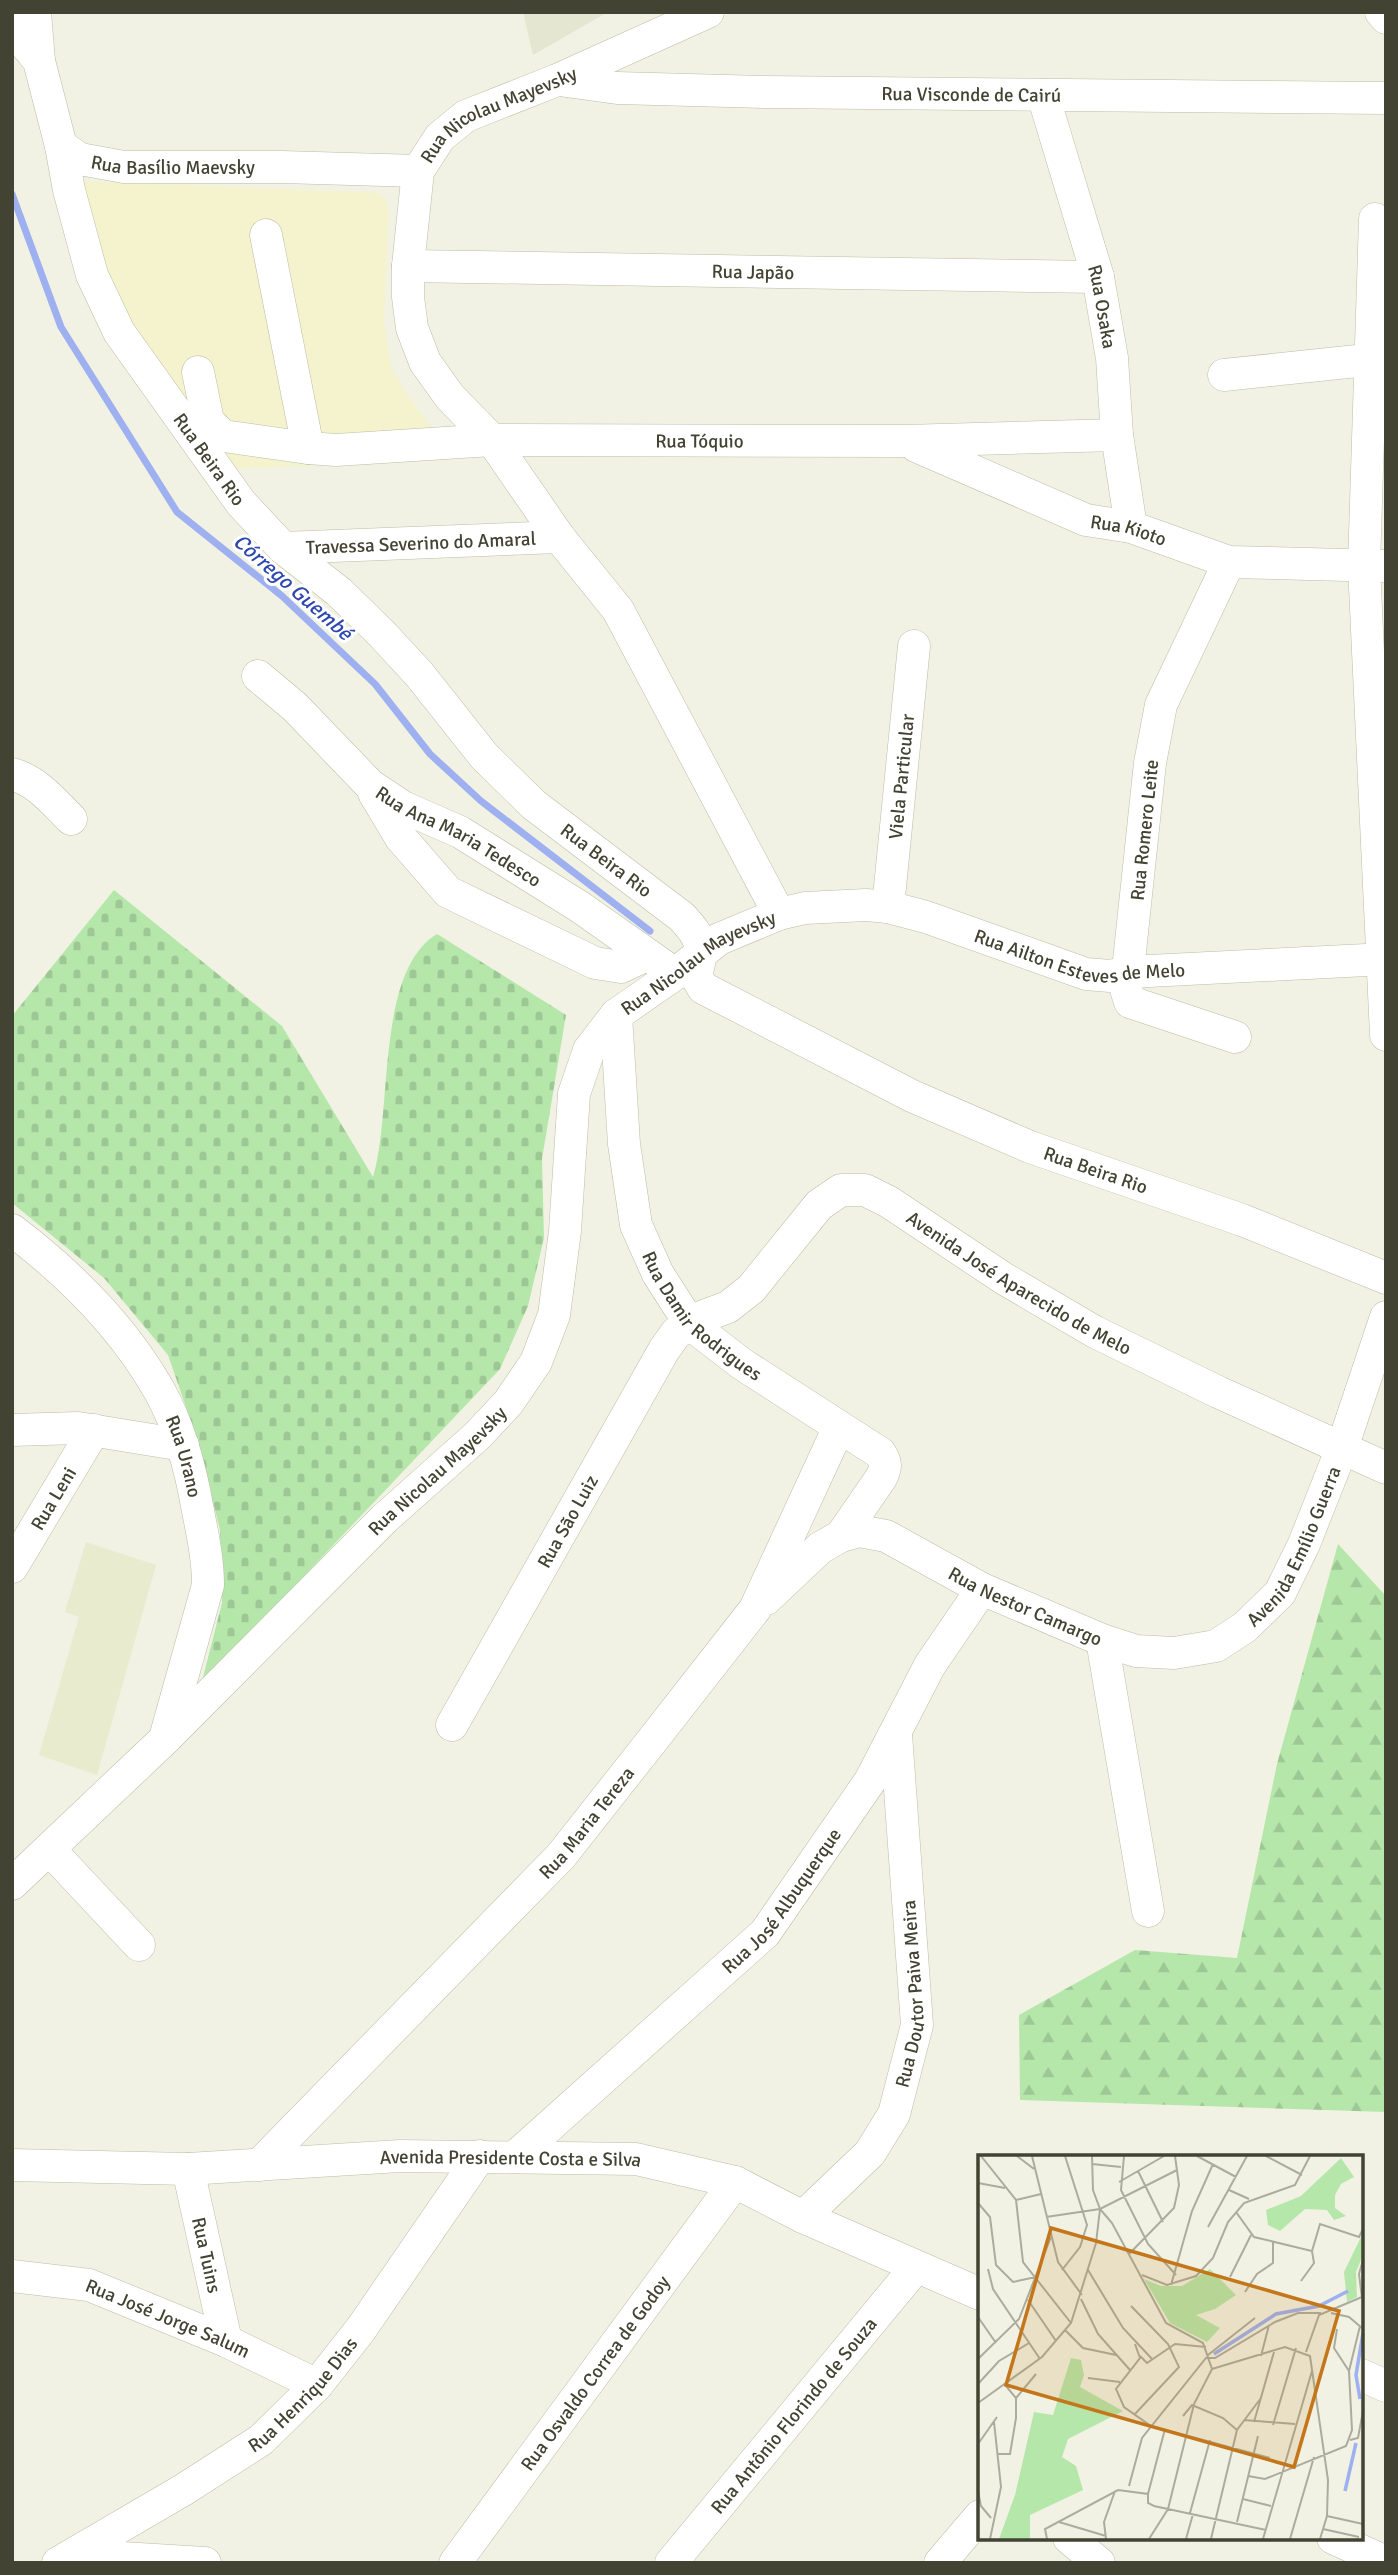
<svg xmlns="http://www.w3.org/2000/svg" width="1398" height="2575" viewBox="0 0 1398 2575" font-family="Signika,sans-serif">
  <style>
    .residential { fill: #e4e6d1 }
    .commercial { fill: #f4f3cd }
    .education { fill: #e8ebcd }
    .forest { fill: url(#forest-firs) }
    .cemetery { fill: url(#cemetery-stones) }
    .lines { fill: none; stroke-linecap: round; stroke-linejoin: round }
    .stream { stroke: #9eb0f0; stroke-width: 7 }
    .minor-casing { stroke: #bcbda6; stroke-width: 33 }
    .minor { stroke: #fff; stroke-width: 32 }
    .labels { text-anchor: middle; stroke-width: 6; stroke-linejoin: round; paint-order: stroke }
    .street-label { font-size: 19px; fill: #434333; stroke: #fff }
    .water-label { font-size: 21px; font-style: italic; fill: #2d47af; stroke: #fff }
    .inset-river { fill: none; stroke: #9eb0f0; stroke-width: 3.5 }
    .inset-road { fill: none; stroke: #abac9d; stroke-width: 2 }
    .view { fill: #c4761b; fill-opacity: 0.15; stroke: #c4761b; stroke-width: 3.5 }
    .inset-edge { fill: none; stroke: #434333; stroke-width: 3.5 }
  </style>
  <defs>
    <pattern id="forest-firs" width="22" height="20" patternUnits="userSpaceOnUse" patternTransform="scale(1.75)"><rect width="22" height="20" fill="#b5e7ab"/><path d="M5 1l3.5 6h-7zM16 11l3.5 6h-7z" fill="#9dc794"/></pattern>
    <pattern id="cemetery-stones" width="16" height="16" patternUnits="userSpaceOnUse" patternTransform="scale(1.75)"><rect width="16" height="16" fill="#b5e7ab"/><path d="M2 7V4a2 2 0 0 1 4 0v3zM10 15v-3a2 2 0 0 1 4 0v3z" fill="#9dc794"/></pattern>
  </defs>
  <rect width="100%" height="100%" fill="#f1f2e3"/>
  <polygon class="residential" points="523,12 608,12 533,55"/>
  <polygon class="commercial" points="83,181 378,193 386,200 389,210 384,321 391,367 408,396 456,459 230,469 125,325 94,252"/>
  <polygon class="education" points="86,1542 156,1565 97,1775 39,1755 79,1617 65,1612"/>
  <polygon class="forest" points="1338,1544 1386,1596 1386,2112 1020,2100 1019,2015 1135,1950 1237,1958 1277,1764"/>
  <path class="cemetery" d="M114 890 282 1026 373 1177C393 1113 375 971 437 934L566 1015 542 1159 544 1238 528 1306 500 1369 201 1685 222 1603 220 1530 198 1442 168 1355 104 1278 12 1203V1016Z"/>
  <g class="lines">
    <polyline class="stream" points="12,194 61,327 177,512 282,596 375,684 430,754 481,801 650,931"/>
    <defs>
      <g id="minor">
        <polyline points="35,12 39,61"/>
        <polyline points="1381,12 1386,18"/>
        <path id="s1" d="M12 28 39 61 61 146 80 159 124 167H282L418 171"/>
        <path id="s2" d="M559 80 617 88 765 92 1386 98"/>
        <path id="s3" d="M1043 95 1098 277 1112 358 1117 435 1131 527"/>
        <path id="s4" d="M61 146 69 190 92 275 119 332 241 503 283 548 339 592 381 633 419 674 484 756 534 805 682 917C703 940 704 946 696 976L703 988 912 1096 1030 1147 1242 1220 1386 1278"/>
        <polyline points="1375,219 1364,566 1386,1035"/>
        <path id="s5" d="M266 235 308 448 336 450 492 440 905 441 1117 435"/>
        <path id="s6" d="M408 266 1098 277"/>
        <polyline points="198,372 208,421 223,436 308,448"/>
        <polyline points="1224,375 1386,358"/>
        <path id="s7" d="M916 446 1086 520 1131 527 1229 562 1385 566"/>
        <path id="s8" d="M283 548 559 537"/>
        <polyline points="1229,562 1161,705 1150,763 1126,989 1130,1002 1235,1037"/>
        <path id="s9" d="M258 676 295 707 370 785 403 807 460 832 580 907 675 974"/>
        <path d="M12 774C37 781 53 801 71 819"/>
        <polyline points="374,793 401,838 448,892 595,963 621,967 646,955"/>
        <path id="s10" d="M888 907 914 646"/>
        <path id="s11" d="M779 914 805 908 866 905 888 907 926 917 1086 974 1110 976 1129 972 1386 959"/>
        <path id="s12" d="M616 1015 624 1144 636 1225 658 1274 690 1324 742 1364 880 1453C887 1463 886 1468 881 1478L841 1536"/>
        <path id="s13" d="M12 1230C70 1274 123 1327 159 1390 180 1427 191 1470 198 1511 203 1536 208 1560 208 1585L165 1738"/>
        <polyline points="12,1430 78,1428 183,1445"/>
        <path id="s14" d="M12 1567 94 1430"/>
        <path id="s15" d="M766 1599 820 1548 841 1536 859 1531 886 1536 982 1589 1102 1640 1136 1651 1174 1653 1216 1646 1245 1627 1280 1593 1304 1544 1342 1448 1386 1317"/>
        <polyline points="1102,1640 1148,1911"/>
        <path id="s16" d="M452 1725 664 1350 676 1333 704 1316 728 1307 751 1289 819 1205 841 1190H865L889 1202 1003 1278 1095 1332 1218 1392 1386 1468"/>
        <polyline points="49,1849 139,1945"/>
        <path id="s17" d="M12 1884 165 1739 384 1519 477 1436 508 1403 536 1362 554 1315 565 1231 574 1094 589 1050 616 1015 675 974 719 939 779 914 618 610 559 537 492 440 450 397 425 362 412 328 408 297V266L418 171 440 137 466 116 557 80 708 12"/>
        <path id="s18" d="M515 2157 765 1933 870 1781 930 1665 982 1589"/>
        <path id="s19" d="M12 2165 188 2169 400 2156 636 2159 735 2182 803 2217 980 2294"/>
        <path id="s20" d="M259 2165 561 1856 651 1742 755 1609 839 1427"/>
        <path id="s21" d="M188 2169 226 2341"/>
        <path id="s22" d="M803 2217 870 2153 894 2114 917 2025 896 1734"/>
        <path id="s23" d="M12 2276 89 2285 226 2341 317 2385"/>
        <polyline points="1361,2375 1386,2386"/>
        <polyline points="1069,2538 1099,2563"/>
        <polyline points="1333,2538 1386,2562"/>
        <polyline points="73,2555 205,2563"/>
        <path id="s24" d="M58 2563 183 2490 261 2440 317 2385 361 2329 480 2156"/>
        <path id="s25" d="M455 2563 735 2182"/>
        <path id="s26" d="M671 2563 916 2267"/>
        <polyline points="940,2563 980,2516"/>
      </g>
    </defs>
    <use href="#minor" class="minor-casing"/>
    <use href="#minor" class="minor"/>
  </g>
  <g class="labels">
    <g class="street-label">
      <text dy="7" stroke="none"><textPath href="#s2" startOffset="413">Rua Visconde de Cairú</textPath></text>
      <text dy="7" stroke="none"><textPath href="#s17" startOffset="2252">Rua Nicolau Mayevsky</textPath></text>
      <text dy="7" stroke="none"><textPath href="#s1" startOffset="247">Rua Basílio Maevsky</textPath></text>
      <text dy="7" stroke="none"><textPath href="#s6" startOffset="345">Rua Japão</textPath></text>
      <text dy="7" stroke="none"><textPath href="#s3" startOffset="220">Rua Osaka</textPath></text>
      <text dy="7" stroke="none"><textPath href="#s5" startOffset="609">Rua Tóquio</textPath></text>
      <text dy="7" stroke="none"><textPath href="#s4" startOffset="352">Rua Beira Rio</textPath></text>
      <text dy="7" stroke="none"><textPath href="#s7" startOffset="229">Rua Kioto</textPath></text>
      <text dy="7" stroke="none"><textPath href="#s8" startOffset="138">Travessa Severino do Amaral</textPath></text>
      <text dy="7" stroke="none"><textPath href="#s10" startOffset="131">Viela Particular</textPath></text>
      <text transform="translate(1144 830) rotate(-84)" y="7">Rua Romero Leite</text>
      <text dy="7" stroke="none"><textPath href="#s9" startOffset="259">Rua Ana Maria Tedesco</textPath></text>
      <text dy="7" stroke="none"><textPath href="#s4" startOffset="919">Rua Beira Rio</textPath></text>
      <text dy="7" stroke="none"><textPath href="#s11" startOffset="310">Rua Ailton Esteves de Melo</textPath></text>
      <text dy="7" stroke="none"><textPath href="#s17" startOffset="1202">Rua Nicolau Mayevsky</textPath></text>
      <text dy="7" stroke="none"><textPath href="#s4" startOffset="1526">Rua Beira Rio</textPath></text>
      <text dy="7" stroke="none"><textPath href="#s16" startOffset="878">Avenida José Aparecido de Melo</textPath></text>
      <text dy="7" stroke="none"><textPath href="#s12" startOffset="326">Rua Damir Rodrigues</textPath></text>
      <text dy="7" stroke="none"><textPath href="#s13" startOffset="290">Rua Urano</textPath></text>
      <text dy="7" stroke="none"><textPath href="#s17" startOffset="593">Rua Nicolau Mayevsky</textPath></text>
      <text dy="7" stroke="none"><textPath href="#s14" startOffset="80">Rua Leni</textPath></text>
      <text dy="7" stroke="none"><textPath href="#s16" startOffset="234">Rua São Luiz</textPath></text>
      <text dy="7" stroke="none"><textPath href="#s15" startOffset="632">Avenida Emílio Guerra</textPath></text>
      <text dy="7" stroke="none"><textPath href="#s15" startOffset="301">Rua Nestor Camargo</textPath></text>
      <text dy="7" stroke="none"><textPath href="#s20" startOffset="474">Rua Maria Tereza</textPath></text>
      <text dy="7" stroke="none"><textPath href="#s18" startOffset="371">Rua José Albuquerque</textPath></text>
      <text dy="7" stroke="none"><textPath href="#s22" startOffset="261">Rua Doutor Paiva Meira</textPath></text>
      <text dy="7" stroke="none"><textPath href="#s19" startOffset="499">Avenida Presidente Costa e Silva</textPath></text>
      <text dy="7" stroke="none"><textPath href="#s21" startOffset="88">Rua Tuins</textPath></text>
      <text dy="7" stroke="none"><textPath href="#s23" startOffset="163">Rua José Jorge Salum</textPath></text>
      <text dy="7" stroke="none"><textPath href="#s25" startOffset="236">Rua Osvaldo Correa de Godoy</textPath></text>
      <text dy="7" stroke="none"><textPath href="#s24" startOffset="299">Rua Henrique Dias</textPath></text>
      <text dy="7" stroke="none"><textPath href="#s26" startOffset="192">Rua Antônio Florindo de Souza</textPath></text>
    </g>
    <g class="water-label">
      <text transform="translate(293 587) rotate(41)" y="7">Córrego Guembé</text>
    </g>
  </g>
  <g transform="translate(978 2155)">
    <rect width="385" height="385" fill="#f1f2e3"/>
    <path d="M363 3 376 22 363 29 357 40V53L368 61 356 65 349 55 327 54 302 76 290 70 288 55 323 41ZM93 203 103 205 106 220 102 232 145 256 90 284 84 302 98 311 105 335 52 360V384H21L37 340 56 257 75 260Z" fill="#b5e7ab"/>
    <path d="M232 114 258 140 237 154 218 160 242 173 229 187 192 168 166 124 183 131H204Z" fill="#b5e7ab"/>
    <path d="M385 78V100L378 117 379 142 369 147 366 117Z" fill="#b5e7ab"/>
    <path class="inset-river" d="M236 199 298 159 341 151 370 136M382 244 378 220 385 178M367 336 378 288"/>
    <path class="inset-road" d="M3 1 38 45 45 107 93 168M39 1 56 14M54 1 80 107 104 140M114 1 115 35 122 54 134 68 188 168 225 188 234 214 307 192 332 201 350 325 349 361 342 384M146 1 143 35 170 89 198 120M219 1 258 22M288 1 324 20M114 9 143 12M160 16 185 67M141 27 186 1M0 28 27 33M251 35 271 44M38 45 63 39M0 48 12 62 18 110 35 127 58 122M258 57 276 82 334 96 336 108 323 126M68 62 122 54 199 15M230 72 269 1M334 96 342 69 381 82 385 74M151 99 196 53 201 30 197 1M10 114 15 134 62 204M84 115 102 92 109 70 87 1M110 115 145 173 174 204M164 120 189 130 218 121 235 103 250 67 266 48 317 30 332 1M252 122 273 80M193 130 214 56 235 9M267 137 279 119 295 108V87M384 143 381 119 385 105M103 144 120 179 152 215M50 145 78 186M153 151 190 189 201 212 156 260M353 158 371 162 384 173M0 162 18 188M359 174 356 193 371 216M87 175 105 193 138 200M157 189 162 203 138 234 146 252 173 271 292 303M385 191V252M328 197 341 160 384 142M230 200 277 163M162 201 169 208 197 189 228 192M283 201 291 170M0 204 41 164 73 82M110 223 142 227M0 229 21 206 51 188M38 243 58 219M0 248 64 202 93 168 118 88 122 54M205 261 214 250 245 263 259 275M266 265 317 269M276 267 296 197M295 270 318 193M372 285 380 283 385 256M0 289 19 262M20 299H32L38 263V243L28 231M270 321 287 324 368 291 374 275 371 216 382 171M151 331 164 283 228 203H237L297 167 320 158H343M0 336 3 351 13 363M170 339 187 274M265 344 293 351M212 358 232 285M349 361 385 369M81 367 128 381M259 367 280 281M345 374 381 382M12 384 23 332 16 267M69 384 67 374 140 335 170 339V348L176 351 288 375M128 384 126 367 137 336M171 384 190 354 216 249 234 214M208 384 215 359M233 384 259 275 283 243M285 384 334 216M312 384 336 302"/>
    <path class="view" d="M73 73 361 156 316 312 28 230Z"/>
    <rect width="385" height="385" class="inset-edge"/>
  </g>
  <rect width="1398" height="2575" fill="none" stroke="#434333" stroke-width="28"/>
</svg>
